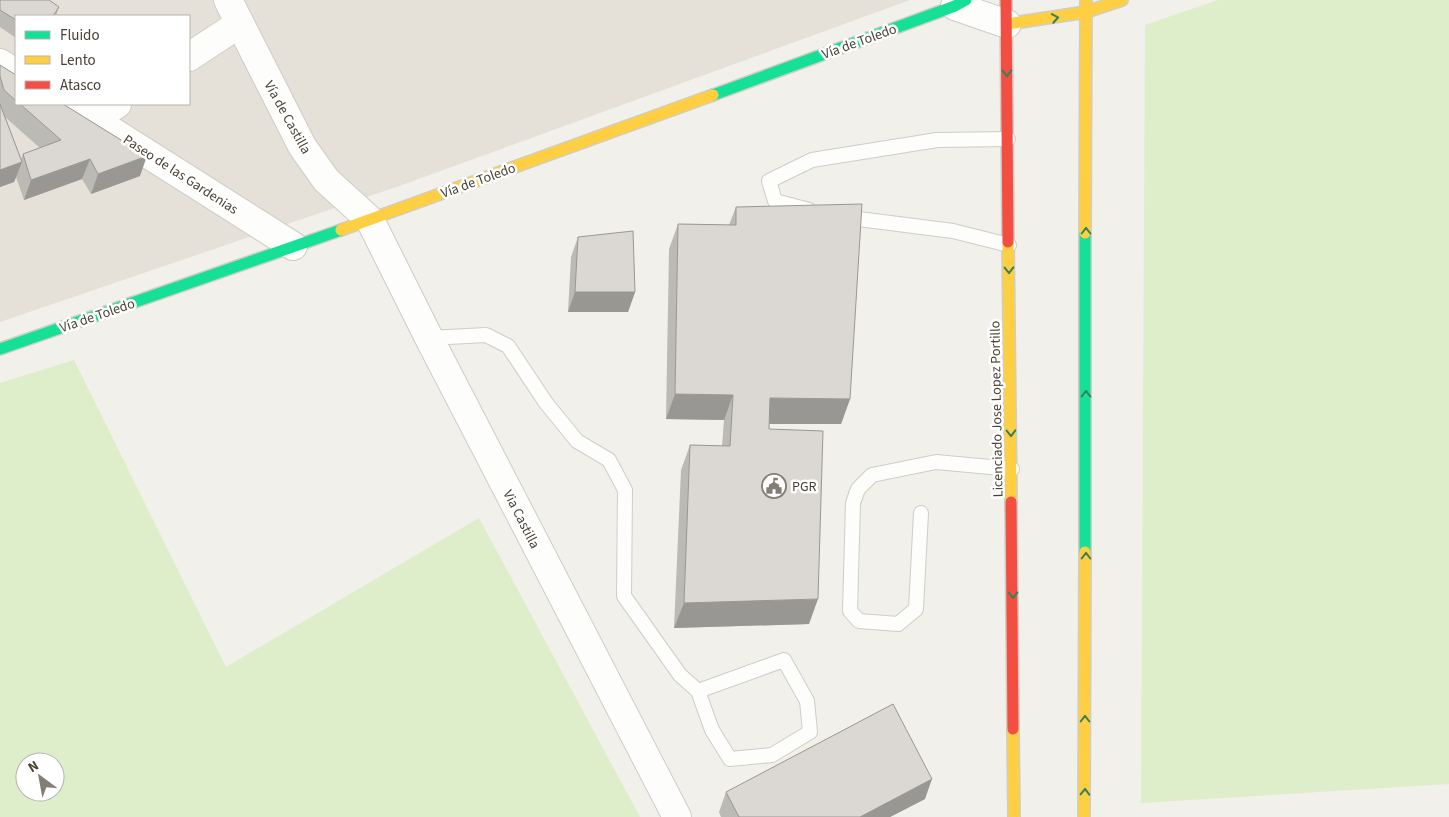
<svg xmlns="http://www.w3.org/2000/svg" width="1449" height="817" viewBox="0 0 1449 817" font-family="'Source Sans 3',sans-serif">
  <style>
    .residential { fill: #e5e1d8; fill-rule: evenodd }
    .green { fill: #deedca; fill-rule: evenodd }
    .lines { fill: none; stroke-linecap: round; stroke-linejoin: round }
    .lane-casing { stroke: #cfcdc8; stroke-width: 16 }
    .street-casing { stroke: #cfcdc8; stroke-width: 30 }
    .fast-casing { stroke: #d1cdc2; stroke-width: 14 }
    .slow-casing { stroke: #d1cdc2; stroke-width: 14 }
    .jam-casing { stroke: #d1cdc2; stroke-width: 14 }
    .lane { stroke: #fdfdfc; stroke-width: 14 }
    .street { stroke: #fdfdfc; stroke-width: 28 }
    .fast { stroke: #16e098; stroke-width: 11 }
    .slow { stroke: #ffcf43; stroke-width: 11 }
    .jam { stroke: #f24e42; stroke-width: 11 }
    .wall { fill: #bcbab5; fill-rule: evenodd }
    .shaded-wall { fill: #999794 }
    .building { fill: #dbd8d3; stroke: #999794 }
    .oneway { stroke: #34815d }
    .labels { text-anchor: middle; stroke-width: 5; stroke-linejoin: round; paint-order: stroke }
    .street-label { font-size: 14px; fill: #484136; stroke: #fff }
    .poi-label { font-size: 14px; fill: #484136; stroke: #fff; text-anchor: start }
  </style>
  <rect width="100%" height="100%" fill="#f1f0eb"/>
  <path class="residential" d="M0 0H910L402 185 0 322ZM16 16H189V104H16Z"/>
  <g class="green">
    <polygon points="1218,0 1449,0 1449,784 1141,803 1145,25"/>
    <path d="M74 360 226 667 479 518 640 817H0V383ZM25 762H55V792H25Z"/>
  </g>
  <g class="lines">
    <defs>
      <g id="lane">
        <polyline points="809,210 775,201 769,181 812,160 937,140 1008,139"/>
        <polyline points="843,217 953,231 1009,245"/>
        <polyline points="429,338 486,335 508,346 546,403 577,441 609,460 625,490 624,596 680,675 698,691 784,660 807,701 810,732 772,755 730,759 712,730 698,691"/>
        <polyline points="921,513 916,609 898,624 859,621 850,611 853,503 858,489 872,475 936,462 1012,469"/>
      </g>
      <g id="street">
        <polyline points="228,0 302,146 326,180 370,220 429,338 677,817"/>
        <polyline points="955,6 1007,24"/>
        <polyline points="189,57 239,24"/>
        <polyline points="0,63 16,73"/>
        <polyline points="69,104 293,246"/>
        <polyline points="94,119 117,104"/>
      </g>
      <g id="fast">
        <polyline points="713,95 955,6 966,0"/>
        <polyline points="0,349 341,230"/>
        <polyline points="1085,552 1085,233"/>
      </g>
      <g id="slow">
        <polyline points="1007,24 1086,12 1122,0"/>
        <polyline points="341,230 713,95"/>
        <polyline points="1085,233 1086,0"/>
        <polyline points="1008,242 1011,502"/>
        <polyline points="1013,729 1014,817"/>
        <polyline points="1084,817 1085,552"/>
      </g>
      <g id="jam">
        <polyline points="1006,0 1008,242"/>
        <polyline points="1011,502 1013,729"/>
      </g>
    </defs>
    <use href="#lane" class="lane-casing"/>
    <use href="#street" class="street-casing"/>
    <use href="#fast" class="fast-casing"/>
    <use href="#slow" class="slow-casing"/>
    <use href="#jam" class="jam-casing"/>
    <use href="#lane" class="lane"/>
    <use href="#street" class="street"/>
    <use href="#fast" class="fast"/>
    <use href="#slow" class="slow"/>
    <use href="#jam" class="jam"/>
  </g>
  <g class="wall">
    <polygon points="0,0 59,7 56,16 16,16 16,38 0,27"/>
    <path d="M0 65 16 75V104H63L140 176 91 194 82 179 24 200 16 177 14 182 0 187ZM5 117 40 148 23 154 21 159Z"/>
    <polygon points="736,207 850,399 841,424 769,424 769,429 809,624 674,628 681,470 690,445 722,446 724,420 666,419 669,249 678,224 729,225"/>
    <polygon points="578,237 635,292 628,312 568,312 571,257"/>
    <polygon points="726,792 925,799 890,817 721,817 719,812"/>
  </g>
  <g class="shaded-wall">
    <polygon points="147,156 140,176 91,194 98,174"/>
    <polygon points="90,159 82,179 24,200 31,180"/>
    <polygon points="22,162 14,182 0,187 0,170"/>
    <polygon points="575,292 635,292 628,312 568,312"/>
    <polygon points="675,394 733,395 724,420 666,419"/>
    <polygon points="770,398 850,399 841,424 761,424"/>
    <polygon points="818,599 809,624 674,628 684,603"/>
    <polygon points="932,779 925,799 890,817 860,817"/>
  </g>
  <g class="building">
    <polygon points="0,0 49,0 59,7 53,16 16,16 16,20 0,10"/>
    <polygon points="0,65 16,75 16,101 4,90 0,76"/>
    <polygon points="0,104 22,162 0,170"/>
    <polygon points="20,104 63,104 147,156 98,174 90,159 31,180 23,154 61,140"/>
    <polygon points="862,204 850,399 770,398 769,429 823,431 818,599 684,603 690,445 730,446 733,395 675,394 678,224 736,225 736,207"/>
    <polygon points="633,231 635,292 575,292 578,237"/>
    <polygon points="893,704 932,779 860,817 739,817 726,792"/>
  </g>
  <defs><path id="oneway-chevron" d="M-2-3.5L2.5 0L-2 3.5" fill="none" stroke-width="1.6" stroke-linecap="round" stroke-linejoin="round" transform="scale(1.25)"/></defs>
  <g class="oneway">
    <use href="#oneway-chevron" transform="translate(1055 18) rotate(-10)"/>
    <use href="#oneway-chevron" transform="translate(1007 73) rotate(89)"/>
    <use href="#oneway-chevron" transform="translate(1086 231) rotate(-90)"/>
    <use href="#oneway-chevron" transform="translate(1009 270) rotate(89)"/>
    <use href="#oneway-chevron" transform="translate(1086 394) rotate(-90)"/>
    <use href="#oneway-chevron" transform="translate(1011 433) rotate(89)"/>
    <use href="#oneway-chevron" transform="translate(1086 556) rotate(-90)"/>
    <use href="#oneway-chevron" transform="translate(1013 595) rotate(90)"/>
    <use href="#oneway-chevron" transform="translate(1085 719) rotate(-90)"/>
    <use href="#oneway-chevron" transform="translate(1085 792) rotate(-89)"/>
  </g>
  <defs>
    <symbol id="civic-ring" viewBox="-11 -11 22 22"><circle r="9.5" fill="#fff" stroke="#837e75" stroke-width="1.5"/><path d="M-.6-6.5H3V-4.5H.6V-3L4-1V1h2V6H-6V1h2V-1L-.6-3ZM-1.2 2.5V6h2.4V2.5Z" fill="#837e75"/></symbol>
  </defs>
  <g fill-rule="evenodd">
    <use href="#civic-ring" x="760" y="472" width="28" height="28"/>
  </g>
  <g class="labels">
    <g class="street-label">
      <text transform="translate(859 41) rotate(-20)" y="5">Vía de Toledo</text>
      <text transform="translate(288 117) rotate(61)" y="5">Vía de Castilla</text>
      <text transform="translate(181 174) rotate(33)" y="5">Paseo de las Gardenias</text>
      <text transform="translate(478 180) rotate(-20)" y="5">Vía de Toledo</text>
      <text transform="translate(97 315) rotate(-19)" y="5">Vía de Toledo</text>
      <text transform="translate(996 409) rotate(-91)" y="5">Licenciado Jose Lopez Portillo</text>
      <text transform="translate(522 519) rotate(63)" y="5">Via Castilla</text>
    </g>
    <g class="poi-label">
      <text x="792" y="491">PGR</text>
    </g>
  </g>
  <rect x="15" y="15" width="175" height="90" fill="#ffffff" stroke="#b6b3af"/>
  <rect x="25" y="31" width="25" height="8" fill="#16e098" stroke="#b6b3af"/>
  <text x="60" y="40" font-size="15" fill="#484136">Fluido</text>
  <rect x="25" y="56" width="25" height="8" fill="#ffcf43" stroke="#b6b3af"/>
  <text x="60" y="65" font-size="15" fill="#484136">Lento</text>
  <rect x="25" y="81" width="25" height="8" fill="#f24e42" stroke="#b6b3af"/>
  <text x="60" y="90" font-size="15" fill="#484136">Atasco</text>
  <g transform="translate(40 777) rotate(328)"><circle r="24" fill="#ffffff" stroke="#b6b3af"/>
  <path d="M0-4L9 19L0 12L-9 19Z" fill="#837e75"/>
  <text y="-8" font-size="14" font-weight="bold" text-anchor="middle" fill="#484136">N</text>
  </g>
</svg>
